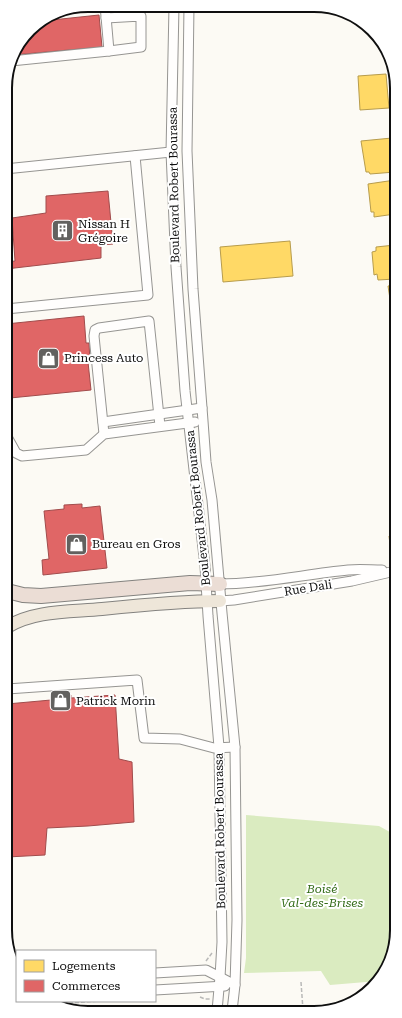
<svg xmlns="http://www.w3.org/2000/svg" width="402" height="1018" viewBox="0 0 402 1018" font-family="'Roboto Serif',serif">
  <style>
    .forest { fill: #daebc0 }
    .homes { fill: #ffd966; stroke: #b79c4c }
    .shops { fill: #e06666; stroke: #a14c4c }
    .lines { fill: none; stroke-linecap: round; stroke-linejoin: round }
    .minor-casing { stroke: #969592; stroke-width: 11 }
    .major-casing { stroke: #83827f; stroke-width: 14 }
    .highway-casing { stroke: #83827f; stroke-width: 16 }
    .path { stroke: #b9b9b8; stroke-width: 1.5; stroke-dasharray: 4 2; stroke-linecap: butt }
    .minor { stroke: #fffefd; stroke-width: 9 }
    .major { stroke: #eee6d9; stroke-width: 12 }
    .highway { stroke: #ebddd5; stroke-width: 14 }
    .labels { text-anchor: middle; stroke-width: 4; stroke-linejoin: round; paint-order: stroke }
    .street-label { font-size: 12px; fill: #0f0f0f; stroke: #fff }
    .poi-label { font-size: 12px; fill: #0f0f0f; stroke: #fff; text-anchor: start }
    .park-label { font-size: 12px; font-style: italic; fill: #346c19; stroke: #fff }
    .rim { fill: none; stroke: #0f0f0f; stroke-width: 2 }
  </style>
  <rect width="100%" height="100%" fill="#fcfaf4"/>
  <polygon class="forest" points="246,815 379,826 397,836 397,936 378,981 330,985 321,971 244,973 246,958"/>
  <g class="homes">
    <polygon points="386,74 389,108 360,110 358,76"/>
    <polygon points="392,138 395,172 370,174 369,172 366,172 361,141"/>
    <polygon points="395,180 395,214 374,217 374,212 371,212 368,184"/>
    <polygon points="290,241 293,276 223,282 220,247"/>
    <polygon points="395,245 395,279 378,280 377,274 374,275 372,252 376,251 376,247"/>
    <polygon points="395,285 395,298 390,299 388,286"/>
    <polygon points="391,308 395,308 395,335 393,335"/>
    <polygon points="392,345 395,345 395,359 393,359"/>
    <polygon points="389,536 396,536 396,553 391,553"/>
  </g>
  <g class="shops">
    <polygon points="52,14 52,20 99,15 102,47 13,55 14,51 33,26"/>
    <polygon points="108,191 113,244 101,245 101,258 6,269 6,262 15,261 12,218 46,213 46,196"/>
    <polygon points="84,316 86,343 89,343 90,362 88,362 91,390 10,398 6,362 6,324"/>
    <polygon points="82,504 82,508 100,506 107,568 43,575 42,560 49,559 44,511 64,509 64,505"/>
    <polygon points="62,695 71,695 71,698 115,695 119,759 132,762 134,822 88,826 47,828 45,855 7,857 7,704 51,700 51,696"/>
  </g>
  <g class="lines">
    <defs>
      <g id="minor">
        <polyline points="174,6 171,152 176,267 185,391 205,566 208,616 219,747 222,942 220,977 217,1011"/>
        <polyline points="189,6 187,151 193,289 203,421 206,462 212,500 222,613 235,747 237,920 235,985 232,1011"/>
        <polyline points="106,18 141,16 141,47 109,51"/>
        <polyline points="11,61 109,51 105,5"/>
        <polyline points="5,169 171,152"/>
        <polyline points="6,309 148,295 135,156"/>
        <polyline points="103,422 202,408"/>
        <polyline points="104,434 94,336 95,330 99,328 149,321 160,426"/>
        <polyline points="6,435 16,453 22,456 86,450 104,434 195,422"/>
        <path d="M220 584C263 584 306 574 348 570 359 569 371 570 382 570"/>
        <polyline points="220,601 234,600 352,581 395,571"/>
        <polyline points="7,689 137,680 144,738 180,739 214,748 235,747"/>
        <polyline points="155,973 206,970 235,985"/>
        <polyline points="155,990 225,986"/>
      </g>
      <path id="major" d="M7 627C34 610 71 612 102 609 141 605 181 601 220 601"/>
      <polyline id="highway" points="7,591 23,595 41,596 190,583 220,584"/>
    </defs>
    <use href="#minor" class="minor-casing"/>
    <use href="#major" class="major-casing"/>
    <use href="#highway" class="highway-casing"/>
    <g class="path">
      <polyline points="206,961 212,953"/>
      <polyline points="301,982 303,1010"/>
      <polyline points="200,997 205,999 210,999"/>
      <polyline points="331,1003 332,1010"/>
      <polyline points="57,1004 99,1001"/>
      <polyline points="317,1006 341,1004 349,1002"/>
    </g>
    <use href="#minor" class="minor"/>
    <use href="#major" class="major"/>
    <use href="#highway" class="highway"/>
  </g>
  <defs>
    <symbol id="building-square" viewBox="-11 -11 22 22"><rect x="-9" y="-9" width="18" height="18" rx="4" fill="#62615f" stroke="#fff"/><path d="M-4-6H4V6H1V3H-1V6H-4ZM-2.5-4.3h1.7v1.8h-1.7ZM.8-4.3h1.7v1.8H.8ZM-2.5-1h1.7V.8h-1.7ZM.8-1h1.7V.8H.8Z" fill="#fff"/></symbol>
    <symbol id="shop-square" viewBox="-11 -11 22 22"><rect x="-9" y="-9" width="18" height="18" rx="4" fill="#62615f" stroke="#fff"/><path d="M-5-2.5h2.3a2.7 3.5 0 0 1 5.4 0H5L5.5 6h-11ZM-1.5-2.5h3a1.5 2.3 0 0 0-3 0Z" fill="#fff"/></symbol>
  </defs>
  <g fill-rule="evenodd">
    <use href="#building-square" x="50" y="218" width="25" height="25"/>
    <use href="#shop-square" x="36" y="346" width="25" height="25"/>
    <use href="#shop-square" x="64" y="532" width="25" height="25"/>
    <use href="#shop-square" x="48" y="688" width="25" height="25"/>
  </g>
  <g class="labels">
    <g class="street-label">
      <text transform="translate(174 185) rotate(-91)" y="4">Boulevard Robert Bourassa</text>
      <text transform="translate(198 508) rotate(-96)" y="4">Boulevard Robert Bourassa</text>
      <text transform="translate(308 588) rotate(-9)" y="4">Rue Dali</text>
      <text transform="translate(220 831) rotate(-91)" y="4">Boulevard Robert Bourassa</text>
    </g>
    <g class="poi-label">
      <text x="78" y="228">Nissan H<tspan x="78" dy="14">Grégoire</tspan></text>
      <text x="64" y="362">Princess Auto</text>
      <text x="92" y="548">Bureau en Gros</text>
      <text x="76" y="705">Patrick Morin</text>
    </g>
    <g class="park-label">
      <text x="322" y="893">Boisé<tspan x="322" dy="14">Val-des-Brises</tspan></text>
    </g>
  </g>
  <path d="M0 0H402V1018H0ZM88 12H314A76 76 0 0 1 390 88V930A76 76 0 0 1 314 1006H88A76 76 0 0 1 12 930V88A76 76 0 0 1 88 12Z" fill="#fff" fill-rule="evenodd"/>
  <path class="rim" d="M88 12H314A76 76 0 0 1 390 88V930A76 76 0 0 1 314 1006H88A76 76 0 0 1 12 930V88A76 76 0 0 1 88 12Z"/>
  <rect x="16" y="950" width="140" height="52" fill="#ffffff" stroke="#9f9f9f"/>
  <rect x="24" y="960" width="20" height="12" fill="#ffd966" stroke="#9f9f9f"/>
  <text x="52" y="970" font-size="12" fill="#0f0f0f">Logements</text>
  <rect x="24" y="980" width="20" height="12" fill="#e06666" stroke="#9f9f9f"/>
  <text x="52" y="990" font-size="12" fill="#0f0f0f">Commerces</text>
</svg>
